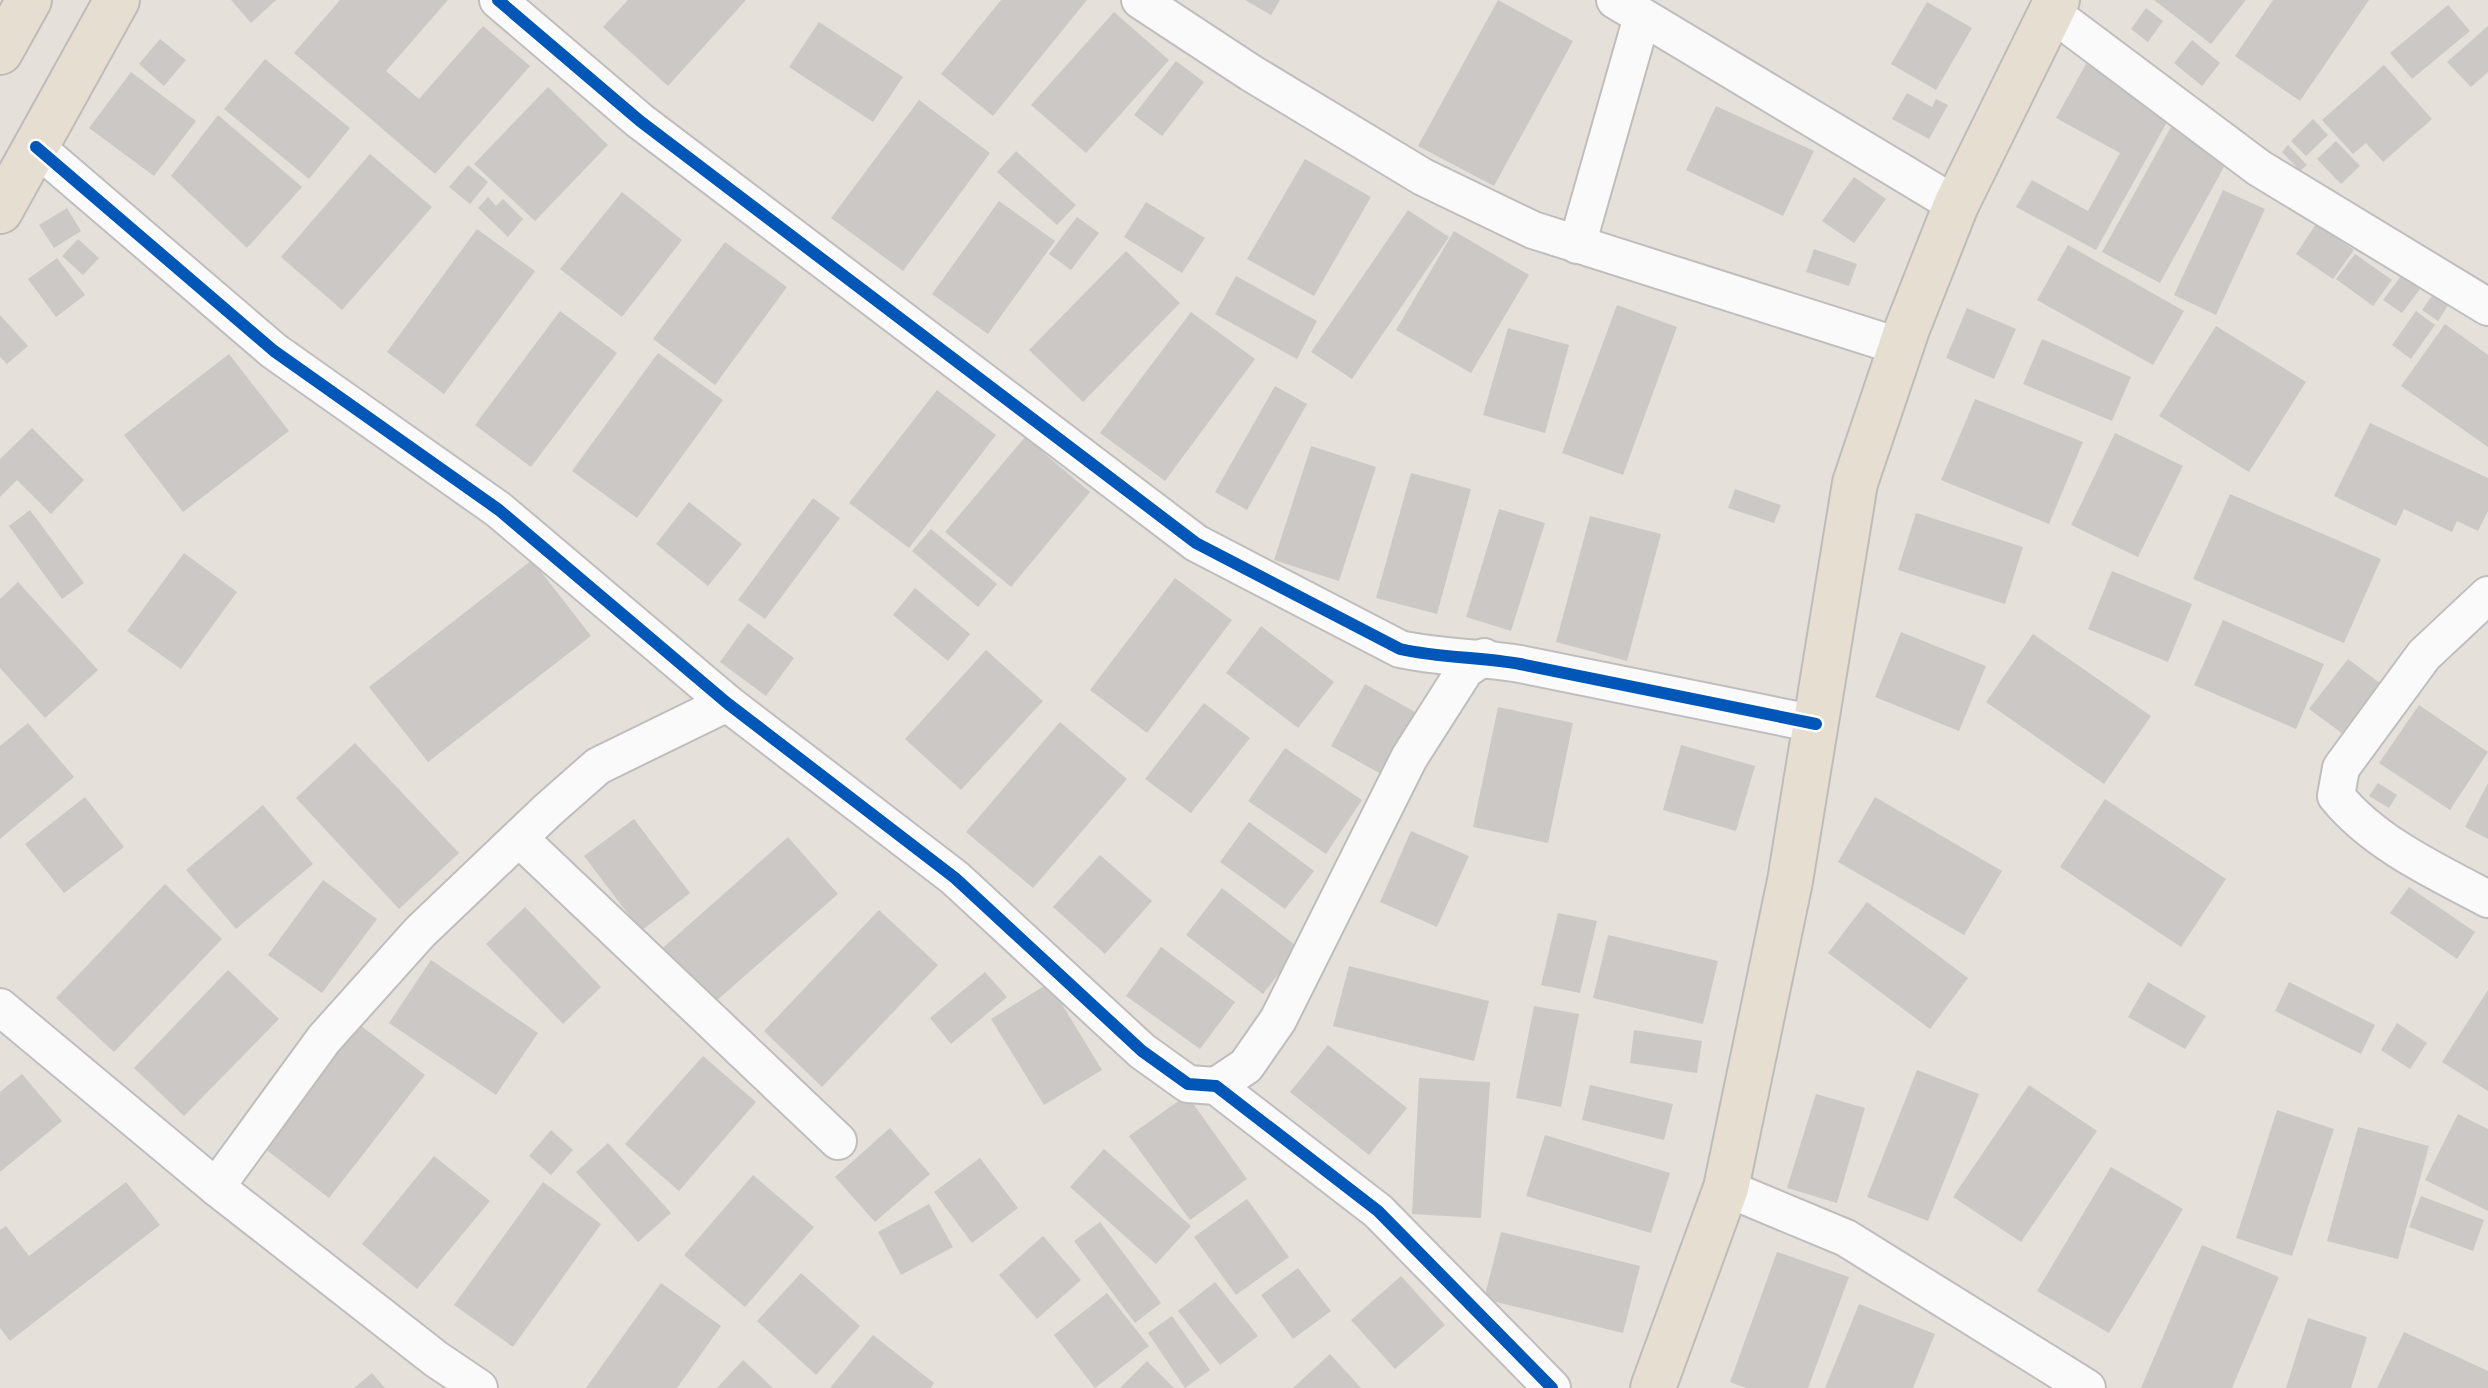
<svg xmlns="http://www.w3.org/2000/svg" width="2488" height="1388" viewBox="0 0 2488 1388" font-family="Manrope,sans-serif">
  <style>
    .building { fill: #ccc8c5 }
    .lines { fill: none; stroke-linecap: round; stroke-linejoin: round }
    .minor-casing { stroke: #bfbdbd; stroke-width: 40 }
    .primary-casing { stroke: #bebcbb; stroke-width: 48 }
    .minor { stroke: #fbfafa; stroke-width: 36 }
    .primary { stroke: #e5ded1; stroke-width: 44 }
    .cycleway-casing { stroke: #fff; stroke-width: 17 }
    .cycleway { stroke: #0057b8; stroke-width: 12 }
  </style>
  <rect width="100%" height="100%" fill="#e6e0db"/>
  <g class="building">
    <polygon points="231,0 276,0 251,23"/>
    <polygon points="340,0 448,0 386,71 419,99 483,26 530,66 435,174 294,53"/>
    <polygon points="628,0 746,0 668,86 603,27"/>
    <polygon points="1001,0 1087,0 993,116 941,74"/>
    <polygon points="1245,0 1280,0 1271,15"/>
    <polygon points="1498,0 1573,41 1494,186 1418,146"/>
    <polygon points="2154,0 2246,0 2211,44"/>
    <polygon points="2273,0 2369,0 2300,101 2235,56"/>
    <polygon points="1927,2 1972,28 1936,90 1891,64"/>
    <polygon points="2448,5 2470,31 2412,79 2390,53"/>
    <polygon points="2146,8 2163,21 2148,42 2131,29"/>
    <polygon points="1114,12 1169,60 1086,153 1031,105"/>
    <polygon points="819,22 903,77 873,122 789,67"/>
    <polygon points="2488,26 2488,72 2471,87 2447,62"/>
    <polygon points="160,39 186,60 164,86 139,64"/>
    <polygon points="2192,40 2220,63 2202,86 2174,63"/>
    <polygon points="265,59 350,128 309,179 224,109"/>
    <polygon points="1176,61 1204,82 1162,136 1134,115"/>
    <polygon points="2086,64 2173,111 2096,250 2016,207 2032,180 2088,211 2120,153 2056,118"/>
    <polygon points="2384,65 2432,119 2383,162 2366,143 2353,154 2322,120"/>
    <polygon points="131,72 196,121 154,176 89,128"/>
    <polygon points="548,87 608,145 535,221 474,164"/>
    <polygon points="1907,93 1932,107 1936,99 1948,105 1929,139 1892,119"/>
    <polygon points="919,100 990,153 903,271 831,218"/>
    <polygon points="1716,106 1814,151 1783,216 1686,170"/>
    <polygon points="218,115 302,187 247,248 171,176"/>
    <polygon points="2313,119 2328,135 2306,156 2291,141"/>
    <polygon points="2171,127 2229,158 2160,283 2102,252"/>
    <polygon points="2336,141 2360,166 2341,184 2317,159"/>
    <polygon points="2288,145 2307,165 2300,171 2282,152"/>
    <polygon points="1016,151 1076,205 1057,225 997,172"/>
    <polygon points="370,154 432,207 342,310 281,257"/>
    <polygon points="1305,159 1371,197 1314,296 1247,259"/>
    <polygon points="468,165 488,182 470,204 449,187"/>
    <polygon points="1854,177 1886,199 1854,243 1822,221"/>
    <polygon points="2223,190 2265,209 2216,315 2174,295"/>
    <polygon points="622,192 682,240 622,317 560,269"/>
    <polygon points="488,197 496,206 503,199 523,219 508,237 478,208"/>
    <polygon points="999,201 1055,241 988,334 932,294"/>
    <polygon points="1146,202 1205,238 1182,273 1124,237"/>
    <polygon points="67,208 81,231 54,248 39,225"/>
    <polygon points="1408,210 1449,237 1352,379 1311,352"/>
    <polygon points="1077,217 1099,233 1071,270 1049,254"/>
    <polygon points="2316,224 2354,250 2333,279 2296,254"/>
    <polygon points="477,229 535,271 444,394 387,352"/>
    <polygon points="1454,231 1529,275 1471,373 1396,330"/>
    <polygon points="78,239 99,258 83,275 62,256"/>
    <polygon points="725,242 787,287 715,385 653,339"/>
    <polygon points="2068,245 2184,311 2153,365 2037,300"/>
    <polygon points="1814,249 1857,264 1849,286 1806,272"/>
    <polygon points="1126,251 1180,303 1083,402 1029,350"/>
    <polygon points="2355,254 2392,280 2373,306 2336,279"/>
    <polygon points="57,258 85,295 56,317 28,279"/>
    <polygon points="1236,276 1317,321 1297,359 1215,314"/>
    <polygon points="2401,276 2420,289 2402,313 2383,300"/>
    <polygon points="2434,293 2449,304 2438,321 2422,310"/>
    <polygon points="1617,305 1677,327 1623,475 1562,453"/>
    <polygon points="1967,308 2016,329 1994,379 1946,358"/>
    <polygon points="560,311 617,353 531,467 475,425"/>
    <polygon points="2416,311 2435,325 2411,359 2392,345"/>
    <polygon points="1191,312 1255,359 1165,481 1100,433"/>
    <polygon points="0,315 28,346 7,364 0,357"/>
    <polygon points="2445,324 2488,355 2488,447 2401,386"/>
    <polygon points="2216,326 2306,382 2249,472 2159,416"/>
    <polygon points="1508,328 1569,345 1545,433 1483,415"/>
    <polygon points="2042,339 2131,377 2112,421 2023,384"/>
    <polygon points="658,353 723,400 637,518 572,471"/>
    <polygon points="229,354 289,431 183,512 124,435"/>
    <polygon points="1275,386 1307,404 1247,510 1215,492"/>
    <polygon points="937,390 996,435 909,548 849,503"/>
    <polygon points="1975,399 2083,442 2049,524 1941,480"/>
    <polygon points="2370,423 2488,478 2488,511 2478,531 2457,521 2452,532 2404,509 2396,526 2334,496"/>
    <polygon points="32,428 84,480 51,514 17,480 0,497 0,459"/>
    <polygon points="2115,433 2183,466 2138,557 2071,525"/>
    <polygon points="1025,437 1090,492 1011,587 945,532"/>
    <polygon points="1311,446 1376,467 1339,581 1274,560"/>
    <polygon points="1411,473 1471,489 1437,614 1376,598"/>
    <polygon points="1735,489 1781,505 1774,523 1728,508"/>
    <polygon points="2230,494 2381,559 2344,643 2193,579"/>
    <polygon points="813,498 840,518 765,619 738,600"/>
    <polygon points="689,502 742,544 708,586 656,544"/>
    <polygon points="1499,509 1545,523 1511,631 1466,617"/>
    <polygon points="30,510 84,583 62,599 9,526"/>
    <polygon points="1916,513 2023,547 2005,604 1898,570"/>
    <polygon points="1590,516 1661,534 1627,661 1556,642"/>
    <polygon points="931,529 997,584 978,607 912,551"/>
    <polygon points="184,553 237,592 181,669 127,631"/>
    <polygon points="532,560 591,636 428,762 369,687"/>
    <polygon points="2112,571 2192,604 2168,662 2088,629"/>
    <polygon points="1175,578 1232,620 1147,733 1090,690"/>
    <polygon points="18,582 98,670 45,718 0,668 0,599"/>
    <polygon points="915,588 970,634 948,661 893,615"/>
    <polygon points="2223,620 2324,664 2296,729 2194,685"/>
    <polygon points="748,623 794,658 766,696 720,662"/>
    <polygon points="1261,626 1334,682 1298,728 1226,673"/>
    <polygon points="1901,632 1986,666 1959,731 1875,697"/>
    <polygon points="2033,634 2151,716 2104,784 1986,702"/>
    <polygon points="986,650 1043,701 961,790 905,739"/>
    <polygon points="2348,659 2381,684 2343,734 2309,709"/>
    <polygon points="1365,684 1415,712 1381,774 1331,746"/>
    <polygon points="1204,703 1250,738 1191,813 1145,779"/>
    <polygon points="2419,705 2488,752 2450,810 2379,763"/>
    <polygon points="1498,707 1573,723 1548,843 1473,827"/>
    <polygon points="1060,722 1127,779 1033,888 966,832"/>
    <polygon points="28,723 74,777 0,839 0,746"/>
    <polygon points="355,743 459,853 399,909 296,798"/>
    <polygon points="1681,745 1755,766 1736,831 1663,810"/>
    <polygon points="1285,748 1362,800 1326,854 1248,801"/>
    <polygon points="2378,783 2397,795 2389,808 2369,796"/>
    <polygon points="2488,783 2488,839 2465,827"/>
    <polygon points="85,797 124,847 64,893 25,844"/>
    <polygon points="1875,797 2002,871 1964,935 1838,862"/>
    <polygon points="2105,799 2226,879 2181,947 2060,867"/>
    <polygon points="263,805 313,864 236,929 186,870"/>
    <polygon points="634,819 690,893 641,931 584,856"/>
    <polygon points="1249,822 1314,871 1285,909 1220,862"/>
    <polygon points="1411,831 1469,856 1437,927 1380,902"/>
    <polygon points="788,837 838,894 707,1009 657,953"/>
    <polygon points="1100,855 1152,901 1105,954 1053,907"/>
    <polygon points="323,880 377,919 322,993 268,955"/>
    <polygon points="165,884 222,939 114,1052 56,998"/>
    <polygon points="2409,887 2475,932 2457,959 2390,913"/>
    <polygon points="1222,888 1299,948 1263,994 1186,935"/>
    <polygon points="1867,902 1968,978 1930,1029 1828,953"/>
    <polygon points="525,907 601,987 563,1024 486,944"/>
    <polygon points="879,910 938,965 822,1087 764,1031"/>
    <polygon points="1558,913 1597,921 1580,993 1541,985"/>
    <polygon points="1608,935 1718,961 1703,1024 1593,998"/>
    <polygon points="1161,947 1235,1002 1200,1049 1126,996"/>
    <polygon points="431,960 538,1033 496,1095 389,1023"/>
    <polygon points="1349,966 1489,1001 1474,1061 1333,1026"/>
    <polygon points="228,970 279,1019 184,1116 134,1068"/>
    <polygon points="985,972 1007,997 951,1044 930,1018"/>
    <polygon points="2148,982 2206,1016 2185,1049 2128,1017"/>
    <polygon points="2289,982 2375,1025 2361,1054 2275,1011"/>
    <polygon points="1049,983 1102,1070 1044,1105 991,1019"/>
    <polygon points="2488,990 2488,1091 2442,1062"/>
    <polygon points="1534,1006 1579,1014 1561,1107 1516,1098"/>
    <polygon points="356,1022 425,1075 329,1198 260,1145"/>
    <polygon points="2397,1023 2427,1043 2410,1069 2381,1050"/>
    <polygon points="1634,1030 1702,1041 1697,1073 1630,1063"/>
    <polygon points="1328,1045 1407,1108 1369,1155 1290,1092"/>
    <polygon points="703,1056 756,1102 679,1191 625,1144"/>
    <polygon points="1917,1070 1979,1094 1928,1221 1867,1197"/>
    <polygon points="22,1074 62,1121 0,1172 0,1092"/>
    <polygon points="1419,1078 1490,1082 1481,1218 1412,1214"/>
    <polygon points="1590,1085 1673,1104 1664,1140 1582,1120"/>
    <polygon points="2029,1085 2097,1131 2021,1242 1953,1197"/>
    <polygon points="1816,1094 1865,1108 1837,1203 1787,1188"/>
    <polygon points="1187,1095 1247,1179 1190,1220 1129,1136"/>
    <polygon points="2277,1110 2334,1129 2292,1256 2236,1238"/>
    <polygon points="2458,1114 2488,1129 2488,1211 2425,1180"/>
    <polygon points="2358,1127 2429,1146 2398,1259 2327,1241"/>
    <polygon points="890,1128 930,1174 875,1222 835,1177"/>
    <polygon points="551,1130 573,1150 551,1175 529,1156"/>
    <polygon points="1545,1135 1670,1173 1651,1233 1526,1196"/>
    <polygon points="608,1143 671,1213 638,1242 576,1172"/>
    <polygon points="1104,1149 1191,1226 1156,1264 1070,1187"/>
    <polygon points="434,1156 490,1201 417,1289 362,1244"/>
    <polygon points="980,1158 1018,1208 972,1243 934,1192"/>
    <polygon points="2111,1167 2183,1209 2109,1333 2037,1291"/>
    <polygon points="753,1175 814,1227 745,1307 684,1255"/>
    <polygon points="126,1182 160,1225 10,1341 0,1328 0,1230 6,1226 29,1256"/>
    <polygon points="543,1182 601,1224 513,1347 454,1305"/>
    <polygon points="2421,1196 2484,1220 2473,1251 2409,1227"/>
    <polygon points="1247,1199 1289,1257 1236,1295 1194,1237"/>
    <polygon points="929,1204 953,1247 901,1275 878,1232"/>
    <polygon points="1100,1222 1161,1303 1135,1323 1074,1241"/>
    <polygon points="1501,1232 1640,1266 1623,1333 1484,1299"/>
    <polygon points="1043,1236 1081,1280 1037,1319 999,1275"/>
    <polygon points="2202,1245 2279,1277 2232,1388 2141,1388"/>
    <polygon points="1777,1252 1849,1277 1808,1388 1746,1388 1730,1382"/>
    <polygon points="1298,1268 1331,1311 1293,1339 1261,1295"/>
    <polygon points="801,1273 860,1326 816,1375 757,1321"/>
    <polygon points="1401,1276 1445,1325 1395,1369 1351,1320"/>
    <polygon points="1215,1282 1258,1336 1220,1365 1178,1311"/>
    <polygon points="661,1283 721,1326 677,1388 586,1388"/>
    <polygon points="1107,1293 1149,1346 1095,1388 1054,1335"/>
    <polygon points="1859,1304 1935,1334 1913,1388 1825,1388"/>
    <polygon points="1172,1316 1210,1370 1185,1388 1148,1333"/>
    <polygon points="2308,1318 2367,1337 2351,1388 2286,1388"/>
    <polygon points="2404,1332 2488,1371 2488,1388 2377,1388"/>
    <polygon points="873,1335 934,1383 931,1388 830,1388"/>
    <polygon points="1330,1354 1361,1388 1293,1388"/>
    <polygon points="743,1360 773,1388 717,1388"/>
    <polygon points="1147,1361 1174,1388 1120,1388"/>
    <polygon points="372,1373 385,1388 354,1388"/>
  </g>
  <g class="lines">
    <defs>
      <g id="minor">
        <path d="M498 0 640 121 1196 543 1400 649C1440 658 1480 657 1520 664L1816 724"/>
        <polyline points="1140,0 1251,73 1423,177 1533,230 1901,347"/>
        <polyline points="1615,0 1956,205"/>
        <polyline points="2051,12 2259,168 2488,307"/>
        <polyline points="36,147 274,351 499,510 727,703 955,878 1142,1051 1188,1084 1216,1086 1378,1211 1552,1388"/>
        <polyline points="1577,245 1642,17"/>
        <path d="M2488 595 2424 655 2341 768 2336 796C2374 843 2435 871 2488 899"/>
        <polyline points="519,838 838,1141"/>
        <polyline points="0,1007 216,1187 436,1359 479,1388"/>
        <polyline points="1216,1086 1246,1066 1278,1020 1409,758 1465,670 1484,657"/>
        <polyline points="216,1187 324,1039 420,932 548,810 598,766 727,703"/>
        <polyline points="1726,1188 1846,1238 2087,1388"/>
      </g>
      <g id="primary">
        <polyline points="0,52 29,0"/>
        <polyline points="0,211 117,0"/>
        <polyline points="1653,1388 1726,1188 1790,881 1855,483 1907,329 1956,205 2057,0"/>
      </g>
    </defs>
    <use href="#minor" class="minor-casing"/>
    <use href="#primary" class="primary-casing"/>
    <use href="#minor" class="minor"/>
    <use href="#primary" class="primary"/>
    <defs>
      <g id="cycleway">
        <path d="M498 0 640 121 1196 543 1400 649C1440 658 1480 657 1520 664L1816 724"/>
        <polyline points="36,147 274,351 499,510 727,703 955,878 1142,1051 1188,1084 1216,1086 1378,1211 1552,1388"/>
      </g>
    </defs>
    <use href="#cycleway" class="cycleway-casing"/>
    <use href="#cycleway" class="cycleway"/>
  </g>
</svg>
